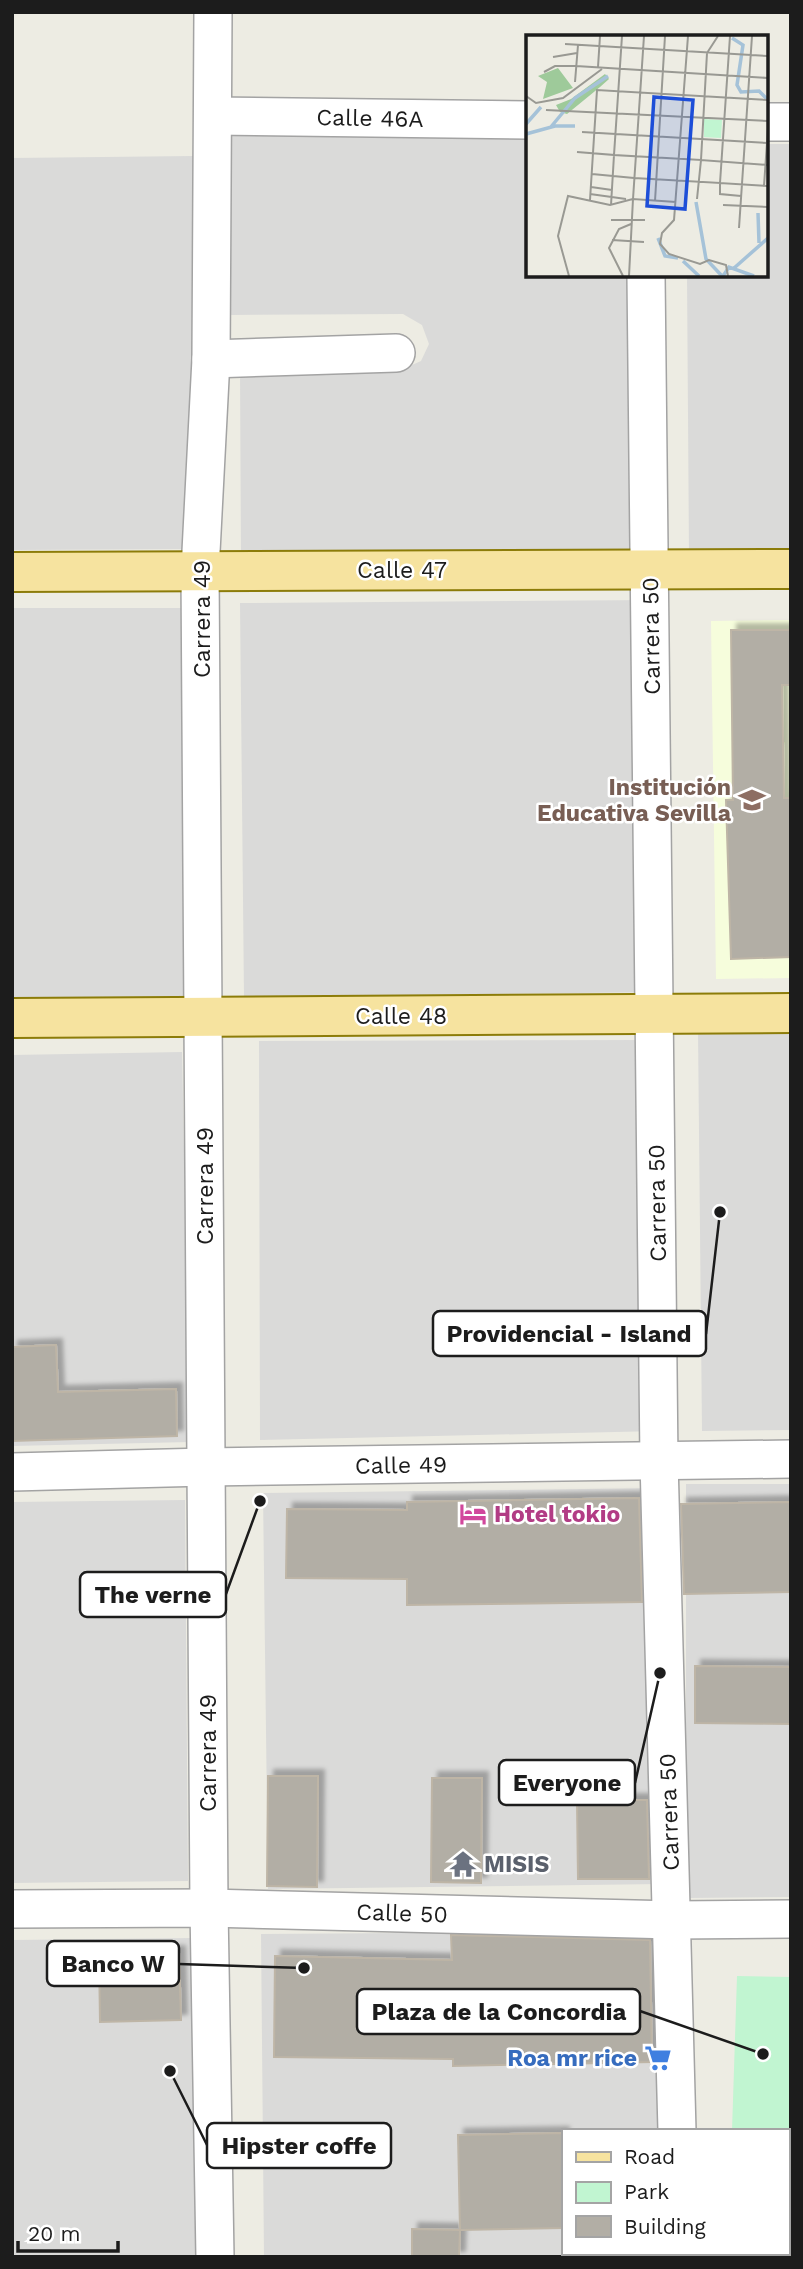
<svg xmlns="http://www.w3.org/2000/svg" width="803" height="2269" viewBox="0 0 803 2269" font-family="'Work Sans',sans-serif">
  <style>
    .residential { fill: #dadad9 }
    .education { fill: #f6fddc }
    .park { fill: #c1f5d1 }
    .building { fill: #b2aea5; stroke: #beb5a6; stroke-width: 2; filter: url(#shadow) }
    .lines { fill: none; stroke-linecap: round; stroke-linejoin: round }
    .minor-casing { stroke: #a3a3a3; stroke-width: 40 }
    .major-casing { stroke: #8c7c09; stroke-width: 42 }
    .minor { stroke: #fff; stroke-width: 37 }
    .major { stroke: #f6e39f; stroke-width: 38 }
    .labels { text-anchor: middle; stroke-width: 5; stroke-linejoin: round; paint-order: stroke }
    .street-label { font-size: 23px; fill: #1c1c1c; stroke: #fff }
    .education-label { font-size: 23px; font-weight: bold; fill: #785e54; stroke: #fff; text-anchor: end }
    .hotel-label { font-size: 23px; font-weight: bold; fill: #b23c85; stroke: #fff; text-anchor: start }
    .worship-label { font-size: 23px; font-weight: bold; fill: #5b616d; stroke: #fff; text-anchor: start }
    .shop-label { font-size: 23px; font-weight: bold; fill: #366cbe; stroke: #fff; text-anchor: end }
    .inset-river { fill: none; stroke: #a5c2d8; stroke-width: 3.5 }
    .inset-road { fill: none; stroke: #999993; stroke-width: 2 }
    .view { fill: #1d4ed8; fill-opacity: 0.15; stroke: #1d4ed8; stroke-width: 3.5 }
    .inset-edge { fill: none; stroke: #1c1c1c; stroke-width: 3.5 }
    .leader { fill: none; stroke: #1c1c1c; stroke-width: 2.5 }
    .callout-dot { fill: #1c1c1c; stroke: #fff; stroke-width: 2.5 }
    .callout { fill: #fff; stroke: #1c1c1c; stroke-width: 2.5 }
    .callout-label { font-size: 24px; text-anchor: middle; font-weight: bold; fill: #1c1c1c }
  </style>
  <defs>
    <filter id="shadow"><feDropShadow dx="6" dy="-6" stdDeviation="2" flood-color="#0004"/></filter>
  </defs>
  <rect width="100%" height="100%" fill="#edece3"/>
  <g class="residential">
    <polygon points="528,131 528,275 662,275 664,557 241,560 240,370 403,369 421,361 429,344 422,325 403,314 231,315 229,133"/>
    <polygon points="766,144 791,144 791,556 689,556 687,275 766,275"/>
    <polygon points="193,156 196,549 12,550 12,158"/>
    <polygon points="655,600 664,992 244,997 240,603"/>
    <polygon points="12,608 196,608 194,998 12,1000"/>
    <polygon points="791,1030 791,1430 702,1431 698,1031"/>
    <polygon points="657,1040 658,1431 260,1440 259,1041"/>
    <polygon points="182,1052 190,1442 12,1446 12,1055"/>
    <polygon points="686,1484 791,1484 791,1897 686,1898"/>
    <polygon points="659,1488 662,1884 268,1889 263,1493"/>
    <polygon points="185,1500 188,1881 12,1883 12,1502"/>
    <polygon points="666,1931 667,2131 563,2131 563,2253 668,2253 668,2257 264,2257 261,1934"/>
    <polygon points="194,1938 198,2257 12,2257 12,1940"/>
  </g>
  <polygon class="education" points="791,620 791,978 716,979 711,621"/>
  <polygon class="park" points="737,1976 791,1977 791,2257 728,2257 728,2253 787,2253 787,2131 732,2131"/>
  <g class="building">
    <polygon points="731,630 791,630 791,685 782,685 784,798 791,798 791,957 731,959 726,800 733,800"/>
    <polygon points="56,1345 58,1392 176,1389 177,1436 12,1441 12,1347"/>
    <polygon points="639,1498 642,1602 407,1605 407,1579 286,1578 287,1509 407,1510 407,1502"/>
    <polygon points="791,1502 791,1592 684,1594 681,1504"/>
    <polygon points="695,1666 791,1667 791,1724 695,1723"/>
    <polygon points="268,1776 318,1776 317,1887 267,1886"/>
    <polygon points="432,1778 482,1778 481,1883 431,1882"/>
    <polygon points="577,1800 647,1800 649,1879 578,1879"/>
    <polygon points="451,1935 650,1940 652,2062 453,2066 453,2059 274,2057 275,1956 452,1960"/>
    <polygon points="179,1952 181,2020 100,2022 99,1954"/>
    <polygon points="563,2133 563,2228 460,2230 458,2135"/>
    <polygon points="412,2229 460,2230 459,2257 412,2257"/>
  </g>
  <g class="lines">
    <defs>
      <g id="minor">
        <polyline points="213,12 211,359 200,571 209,1908 215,2257"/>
        <polyline points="213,116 528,120"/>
        <polyline points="766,122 791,122"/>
        <polyline points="646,275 659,1461 677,2131"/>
        <polyline points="211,359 396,353"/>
        <polyline points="12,1472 206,1467 791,1459"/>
        <polyline points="12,1909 209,1908 673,1920 791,1919"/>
        <polyline points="679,2253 679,2257"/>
      </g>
      <g id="major">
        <polyline points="12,572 791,569"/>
        <polyline points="12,1018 791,1013"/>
      </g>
    </defs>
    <use href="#minor" class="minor-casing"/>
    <use href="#major" class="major-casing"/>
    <use href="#minor" class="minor"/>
    <use href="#major" class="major"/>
  </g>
  <defs>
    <symbol id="school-bare" viewBox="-9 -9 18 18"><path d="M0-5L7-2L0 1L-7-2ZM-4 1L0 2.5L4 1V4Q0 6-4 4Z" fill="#8d6e63" stroke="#fff" stroke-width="2.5" paint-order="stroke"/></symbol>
    <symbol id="hotel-bare" viewBox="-9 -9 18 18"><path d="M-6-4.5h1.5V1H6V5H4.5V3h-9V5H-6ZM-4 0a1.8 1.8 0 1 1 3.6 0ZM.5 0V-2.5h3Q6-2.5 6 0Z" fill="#d1479c" stroke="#fff" stroke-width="2.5" paint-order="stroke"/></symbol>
    <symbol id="temple-bare" viewBox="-9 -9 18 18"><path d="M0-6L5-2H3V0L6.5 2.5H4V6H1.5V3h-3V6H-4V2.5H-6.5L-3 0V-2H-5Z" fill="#6b7280" stroke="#fff" stroke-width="2.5" paint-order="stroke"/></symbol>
    <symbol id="supermarket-bare" viewBox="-9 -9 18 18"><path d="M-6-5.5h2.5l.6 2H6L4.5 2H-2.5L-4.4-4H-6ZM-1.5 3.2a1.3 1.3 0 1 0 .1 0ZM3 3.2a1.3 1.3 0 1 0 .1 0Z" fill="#3f7fe0" stroke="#fff" stroke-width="2.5" paint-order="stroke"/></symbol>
  </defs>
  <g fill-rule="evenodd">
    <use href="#school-bare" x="733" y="781" width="38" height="38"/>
    <use href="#hotel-bare" x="454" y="1495" width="38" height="38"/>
    <use href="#temple-bare" x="444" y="1845" width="38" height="38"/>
    <use href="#supermarket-bare" x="639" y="2039" width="38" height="38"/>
  </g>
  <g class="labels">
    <g class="street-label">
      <text transform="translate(370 118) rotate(1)" y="8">Calle 46A</text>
      <text x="402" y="578">Calle 47</text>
      <text transform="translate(202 619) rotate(-90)" y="8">Carrera 49</text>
      <text transform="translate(651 636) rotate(-91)" y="8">Carrera 50</text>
      <text x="401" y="1024">Calle 48</text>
      <text transform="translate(205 1186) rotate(-90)" y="8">Carrera 49</text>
      <text transform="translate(657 1203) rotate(-91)" y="8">Carrera 50</text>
      <text transform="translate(401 1465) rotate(-1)" y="8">Calle 49</text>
      <text transform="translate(208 1753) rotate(-90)" y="8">Carrera 49</text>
      <text transform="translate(669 1812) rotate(-92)" y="8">Carrera 50</text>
      <text transform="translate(402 1913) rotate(2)" y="8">Calle 50</text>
    </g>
    <g class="education-label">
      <text x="731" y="795">Institución<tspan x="731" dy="26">Educativa Sevilla</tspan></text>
    </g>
    <g class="hotel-label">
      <text x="494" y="1522">Hotel tokio</text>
    </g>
    <g class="worship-label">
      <text x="484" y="1872">MISIS</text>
    </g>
    <g class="shop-label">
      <text x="637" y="2066">Roa mr rice</text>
    </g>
  </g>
  <g transform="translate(526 35)">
    <rect width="242" height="242" fill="#edece3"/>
    <path d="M32 33 47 53 17 64 21 47 12 41ZM79 39 83 44 74 52 41 79 34 77 30 70 45 64Z" fill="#9eca9a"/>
    <path d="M178 84 196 85 195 103 178 102Z" fill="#c1f5d1"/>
    <path class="inset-river" d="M206 3 217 10 211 50 215 57 233 56 241 64M0 89 15 72M24 93 49 63 82 41M0 99 29 91H49M170 167 180 224 196 241M232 178 233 208M132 203 139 221 152 223M157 226 173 241M207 234 242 203M197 241 203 232 228 241"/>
    <path class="inset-road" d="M96 1 88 120 175 125 181 18 192 1M162 1 148 185 136 198 134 209 143 219 174 229 183 225 200 230 202 241M39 9 242 21M27 22 51 18M72 32 74 1M18 37 29 31H50L242 43M49 47 52 10M0 61 10 68 37 63 76 34M20 75 242 86M56 97 242 108M51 117 88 120 85 170M66 139 108 143M108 143 194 148 204 1M238 151 242 93M65 152 86 155M64 159 100 164M215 161 194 159V148L242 151M171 164 175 125 242 130M64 165 71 55 242 65M129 166 139 1M197 170 242 172M85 185H119M213 193 226 1M86 205 118 207M43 241 32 201 42 161 84 170 107 164 118 1M97 241 83 213 93 194 105 189M103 241 107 164 150 167"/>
    <path class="view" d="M128 62 167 65 159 174 121 171Z"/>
    <rect width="242" height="242" class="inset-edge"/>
  </g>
  <path class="leader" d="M720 1212L706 1334M260 1501L226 1594M660 1673L635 1783M304 1968L179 1964M763 2054L640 2011M170 2071L207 2145"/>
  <g class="callout-dot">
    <circle cx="720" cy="1212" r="7"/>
    <circle cx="260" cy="1501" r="7"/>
    <circle cx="660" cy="1673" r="7"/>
    <circle cx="304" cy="1968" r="7"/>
    <circle cx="763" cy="2054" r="7"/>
    <circle cx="170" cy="2071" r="7"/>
  </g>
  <g class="callout">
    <rect x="433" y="1311" width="273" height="45" rx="7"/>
    <rect x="80" y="1572" width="146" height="45" rx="7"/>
    <rect x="499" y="1760" width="136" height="45" rx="7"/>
    <rect x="47" y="1941" width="132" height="45" rx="7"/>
    <rect x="357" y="1989" width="283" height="45" rx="7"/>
    <rect x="207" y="2123" width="184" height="45" rx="7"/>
  </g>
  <g class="callout-label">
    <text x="569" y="1342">Providencial - Island</text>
    <text x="153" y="1603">The verne</text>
    <text x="567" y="1791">Everyone</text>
    <text x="113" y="1972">Banco W</text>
    <text x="499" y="2020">Plaza de la Concordia</text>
    <text x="299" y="2154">Hipster coffe</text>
  </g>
  <rect width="803" height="2269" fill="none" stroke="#1c1c1c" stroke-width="28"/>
  <rect x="562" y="2129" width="228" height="126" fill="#ffffff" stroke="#a4a4a4" stroke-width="2"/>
  <rect x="576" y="2152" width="35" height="10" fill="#f6e39f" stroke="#a4a4a4" stroke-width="2"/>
  <text x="624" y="2164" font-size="21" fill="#1c1c1c">Road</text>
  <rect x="576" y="2182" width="35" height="21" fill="#c1f5d1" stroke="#a4a4a4" stroke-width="2"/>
  <text x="624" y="2199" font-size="21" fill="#1c1c1c">Park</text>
  <rect x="576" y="2216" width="35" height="21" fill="#b2aea5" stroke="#a4a4a4" stroke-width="2"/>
  <text x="624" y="2234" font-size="21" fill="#1c1c1c">Building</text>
  <path d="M18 2241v10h100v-10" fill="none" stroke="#1c1c1c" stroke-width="3.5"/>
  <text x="28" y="2241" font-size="21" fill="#1c1c1c" stroke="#ffffff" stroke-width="5" paint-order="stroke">20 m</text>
</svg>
